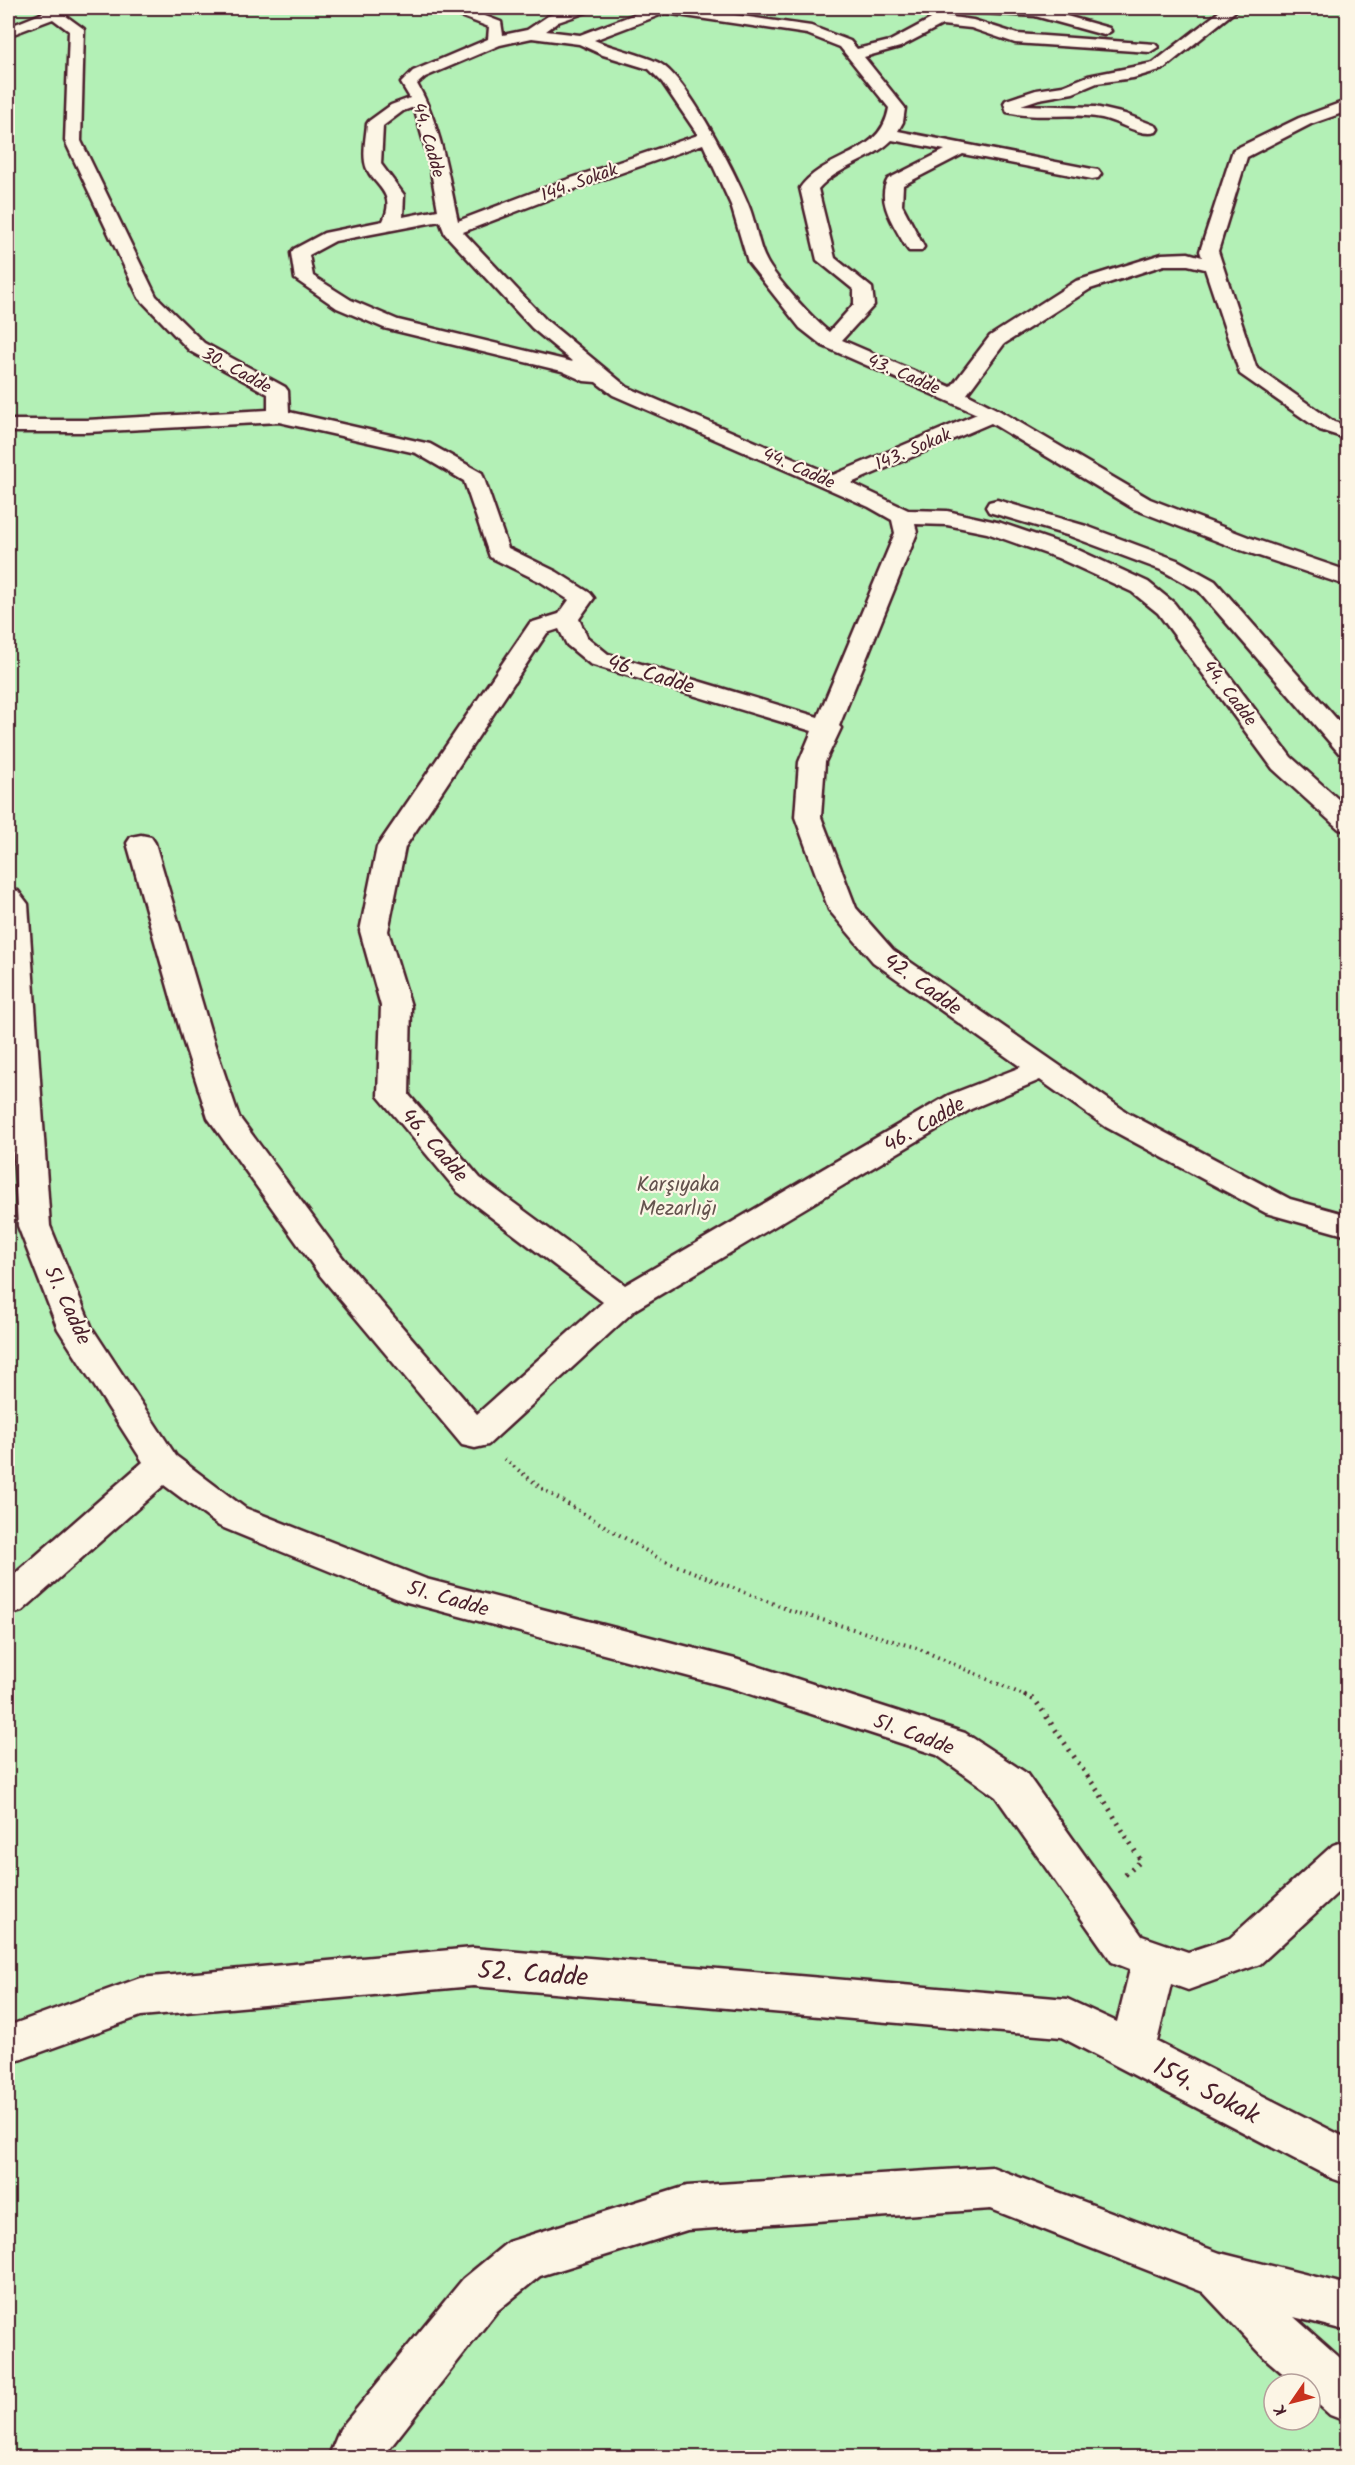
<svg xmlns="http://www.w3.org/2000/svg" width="1355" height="2465" viewBox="0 0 1355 2465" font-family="Kalam,sans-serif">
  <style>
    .green { fill: #b3f0b6; stroke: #7e8870; stroke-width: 1.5; fill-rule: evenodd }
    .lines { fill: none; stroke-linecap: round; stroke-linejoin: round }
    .minor-casing { stroke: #4a1f2b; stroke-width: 5 }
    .path-far1 { stroke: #4a1f2b; stroke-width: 4; stroke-dasharray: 1.5 4.5; stroke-linecap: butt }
    .path { stroke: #4a1f2b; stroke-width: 5; stroke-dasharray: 2 6; stroke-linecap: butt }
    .minor { fill: #fcf5e5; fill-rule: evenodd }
    .labels { text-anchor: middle; stroke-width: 4.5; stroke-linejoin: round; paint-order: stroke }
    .far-street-label { font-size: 18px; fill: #4a1f2b; stroke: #fcf5e5 }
    .street-label { font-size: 21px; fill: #4a1f2b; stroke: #fcf5e5 }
    .park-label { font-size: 21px; fill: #64534e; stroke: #fcf5e5 }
    .near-street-label { font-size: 26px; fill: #4a1f2b; stroke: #fcf5e5 }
  </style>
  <rect width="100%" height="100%" fill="#faecd8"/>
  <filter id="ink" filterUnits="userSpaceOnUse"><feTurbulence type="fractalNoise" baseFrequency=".0167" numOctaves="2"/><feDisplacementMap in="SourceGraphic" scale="12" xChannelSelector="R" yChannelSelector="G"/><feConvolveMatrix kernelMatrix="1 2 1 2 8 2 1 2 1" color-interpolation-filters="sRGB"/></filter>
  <g filter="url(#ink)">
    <path class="green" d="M8 8H1347V2457L8 2458ZM1274 2384H1310V2420H1274Z"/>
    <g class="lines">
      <defs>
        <g id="minor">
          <path d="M39 8H55L84 29 81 141 156 296 204 343 285 387 288 391 289 412 430 444 482 473 508 548 557 572 590 593 594 598 579 619 587 637 608 654 818 717 895 533 892 520 869 507 797 475 613 395 596 382 584 381 562 371 384 328 337 308 295 279 291 253 294 249 324 233 383 221C399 190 368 184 365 162 363 150 366 136 367 124L369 121 391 105 410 98 401 83 413 71 488 39 489 27 447 11 445 8H464L501 22 503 35 527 30 548 16 572 8H592L590 11 558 22 546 31 580 35 651 8H686L811 26 850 41 857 49 890 41 931 19 923 8H937L945 16 973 20 1017 34 1155 44 1158 47 1150 52 1015 43 971 28 942 25 900 47 864 57 905 108 903 122 898 131 1092 169 1098 170 1101 174 1098 178 1092 179 963 154 903 185 902 205 924 247 921 251H909L906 247C896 228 875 201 888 179L945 150 892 140C871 161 838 166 818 189L835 258 872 288 874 305 842 340 951 387 990 336 1076 281 1162 254 1188 253 1202 257 1200 251 1233 150 1299 118 1348 100V111L1311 124 1247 157 1218 251 1256 367 1334 422 1348 426V439L1320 430 1240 374 1205 269 1188 265H1164L1090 289 1004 344 967 394 1000 411 1150 499 1251 538 1348 571V586L1235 548 1134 509 991 423 851 483 908 510 947 511 1001 523 1074 548 1148 582 1174 603 1291 757 1348 808V831L1339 829 1273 769 1158 613 1132 592 1058 558 987 533 947 525 915 524 917 533 839 726 841 728 825 762 821 817 856 908 893 950 1128 1113 1290 1199 1348 1215V1236L1266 1213 1106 1127 1040 1080 971 1109 636 1309 488 1445 475 1448 462 1445 319 1274 208 1118 183 1040 127 843 131 837 141 835 151 837 155 843 213 1040 239 1117 343 1258 477 1414 603 1302 458 1192 378 1096 381 1006 360 931 377 847 530 623 559 614 569 600 541 582 490 557 464 481 416 453 279 422 87 432H8V420H87L268 410V394L190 351 139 298 65 141 69 31 53 19 8 36V27L43 13ZM665 13 807 34 840 47 889 108C881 157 826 152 800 188L817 260 854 290V304L829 332C813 319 775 278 766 260 757 243 756 222 748 204 735 173 687 77 659 63 642 54 614 49 594 40ZM532 38 579 44 603 55 649 69 662 82 698 135 563 181 458 221C448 175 441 125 417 84L425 77 500 45ZM414 107 429 160 438 210 403 217 404 195 381 164 383 126 403 111ZM703 144 731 205 748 262 800 328 823 346 977 414 833 475 627 387 546 320 463 232 575 189ZM440 221 445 234 532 328 573 362 398 320 351 300 313 276 309 255 335 241ZM559 629 567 645 590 664 812 731 799 762 795 817 829 910 873 962 1021 1067 949 1095 625 1285 480 1178 409 1095 411 1006 388 931 405 847 547 633Z"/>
          <polygon points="957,8 1038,8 1109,28 1111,31 1104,35 1035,16 964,12"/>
          <path d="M1224 8H1239L1163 69 1133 78 1097 83 1073 93 1039 99 1021 105 1095 107 1125 114 1156 126 1158 129 1156 132C1140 137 1118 121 1102 118 1070 112 1039 120 1007 112L1004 103 1006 100 1036 90 1063 86 1088 76 1153 63Z"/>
          <polygon points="997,500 1086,526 1177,560 1215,581 1348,732 1348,756 1339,753 1199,591 1161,570 1070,536 989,512 986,507 989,502"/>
          <polygon points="8,889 18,891 28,904 50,1226 92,1328 176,1456 245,1508 426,1579 735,1659 965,1733 1026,1773 1142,1936 1188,1952 1230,1938 1333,1845 1348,1840 1348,1883 1260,1964 1188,1990 1171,1984 1157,2042 1348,2139 1348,2184 1331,2178 1061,2037 473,1986 141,2016 8,2064 8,2026 140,1978 473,1948 1067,1999 1117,2022 1130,1969 1112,1962 996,1797 937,1755 732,1688 403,1601 219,1526 164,1485 22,1611 8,1615 8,1580 143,1462 58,1329 18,1226 8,1042"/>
          <polygon points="992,2167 1220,2253 1348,2285 1348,2331 1294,2317 1348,2365 1348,2422 1330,2415 1310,2397 1310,2384 1295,2384 1265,2358 1203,2292 991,2209 687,2230 540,2276 497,2311 382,2458 328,2458 340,2429 463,2279 508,2242 687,2186"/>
        </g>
      </defs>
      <use href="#minor" class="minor-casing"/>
      <polyline class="path-far1" points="504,1459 544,1490 660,1559 792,1611 917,1648 1028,1697"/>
      <polyline class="path" points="1024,1695 1035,1700 1104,1800 1141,1861 1124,1876"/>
      <use href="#minor" class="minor"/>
    </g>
  </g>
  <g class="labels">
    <g class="far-street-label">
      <text transform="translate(429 140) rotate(74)" y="6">44. Cadde</text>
      <text transform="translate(579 182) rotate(-20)" y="6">144. Sokak</text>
      <text transform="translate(237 370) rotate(29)" y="6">30. Cadde</text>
      <text transform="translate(904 374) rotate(23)" y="6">43. Cadde</text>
      <text transform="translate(913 449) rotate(-23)" y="6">143. Sokak</text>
      <text transform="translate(799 468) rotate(24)" y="6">44. Cadde</text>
      <text transform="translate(1230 693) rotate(53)" y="6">44. Cadde</text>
    </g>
    <g class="street-label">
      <text transform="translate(651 674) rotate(17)" y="7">46. Cadde</text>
      <text transform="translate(923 984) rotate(36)" y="7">42. Cadde</text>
      <text transform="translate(924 1124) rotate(-30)" y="7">46. Cadde</text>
      <text transform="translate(435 1145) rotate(49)" y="7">46. Cadde</text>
      <text transform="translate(68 1305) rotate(65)" y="7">51. Cadde</text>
      <text transform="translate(448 1598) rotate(16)" y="7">51. Cadde</text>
      <text transform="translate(914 1734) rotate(20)" y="7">51. Cadde</text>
    </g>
    <g class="park-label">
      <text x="678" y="1191">Karşıyaka<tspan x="678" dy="24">Mezarlığı</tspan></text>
    </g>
    <g class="near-street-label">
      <text transform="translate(533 1973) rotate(4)" y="9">52. Cadde</text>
      <text transform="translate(1207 2090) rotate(27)" y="9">154. Sokak</text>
    </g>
  </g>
  <rect width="1355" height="2465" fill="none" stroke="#fcf5e5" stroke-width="30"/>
  <rect x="15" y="15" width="1325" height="2435" fill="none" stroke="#4a1f2b" stroke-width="2" filter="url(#ink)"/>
  <g transform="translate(1292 2402) rotate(235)"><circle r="28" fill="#fcf5e5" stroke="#b59f9b" stroke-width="1.5"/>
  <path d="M0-4.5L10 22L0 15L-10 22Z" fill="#c8321e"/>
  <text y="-9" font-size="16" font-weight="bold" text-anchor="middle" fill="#4a1f2b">K</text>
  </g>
</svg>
